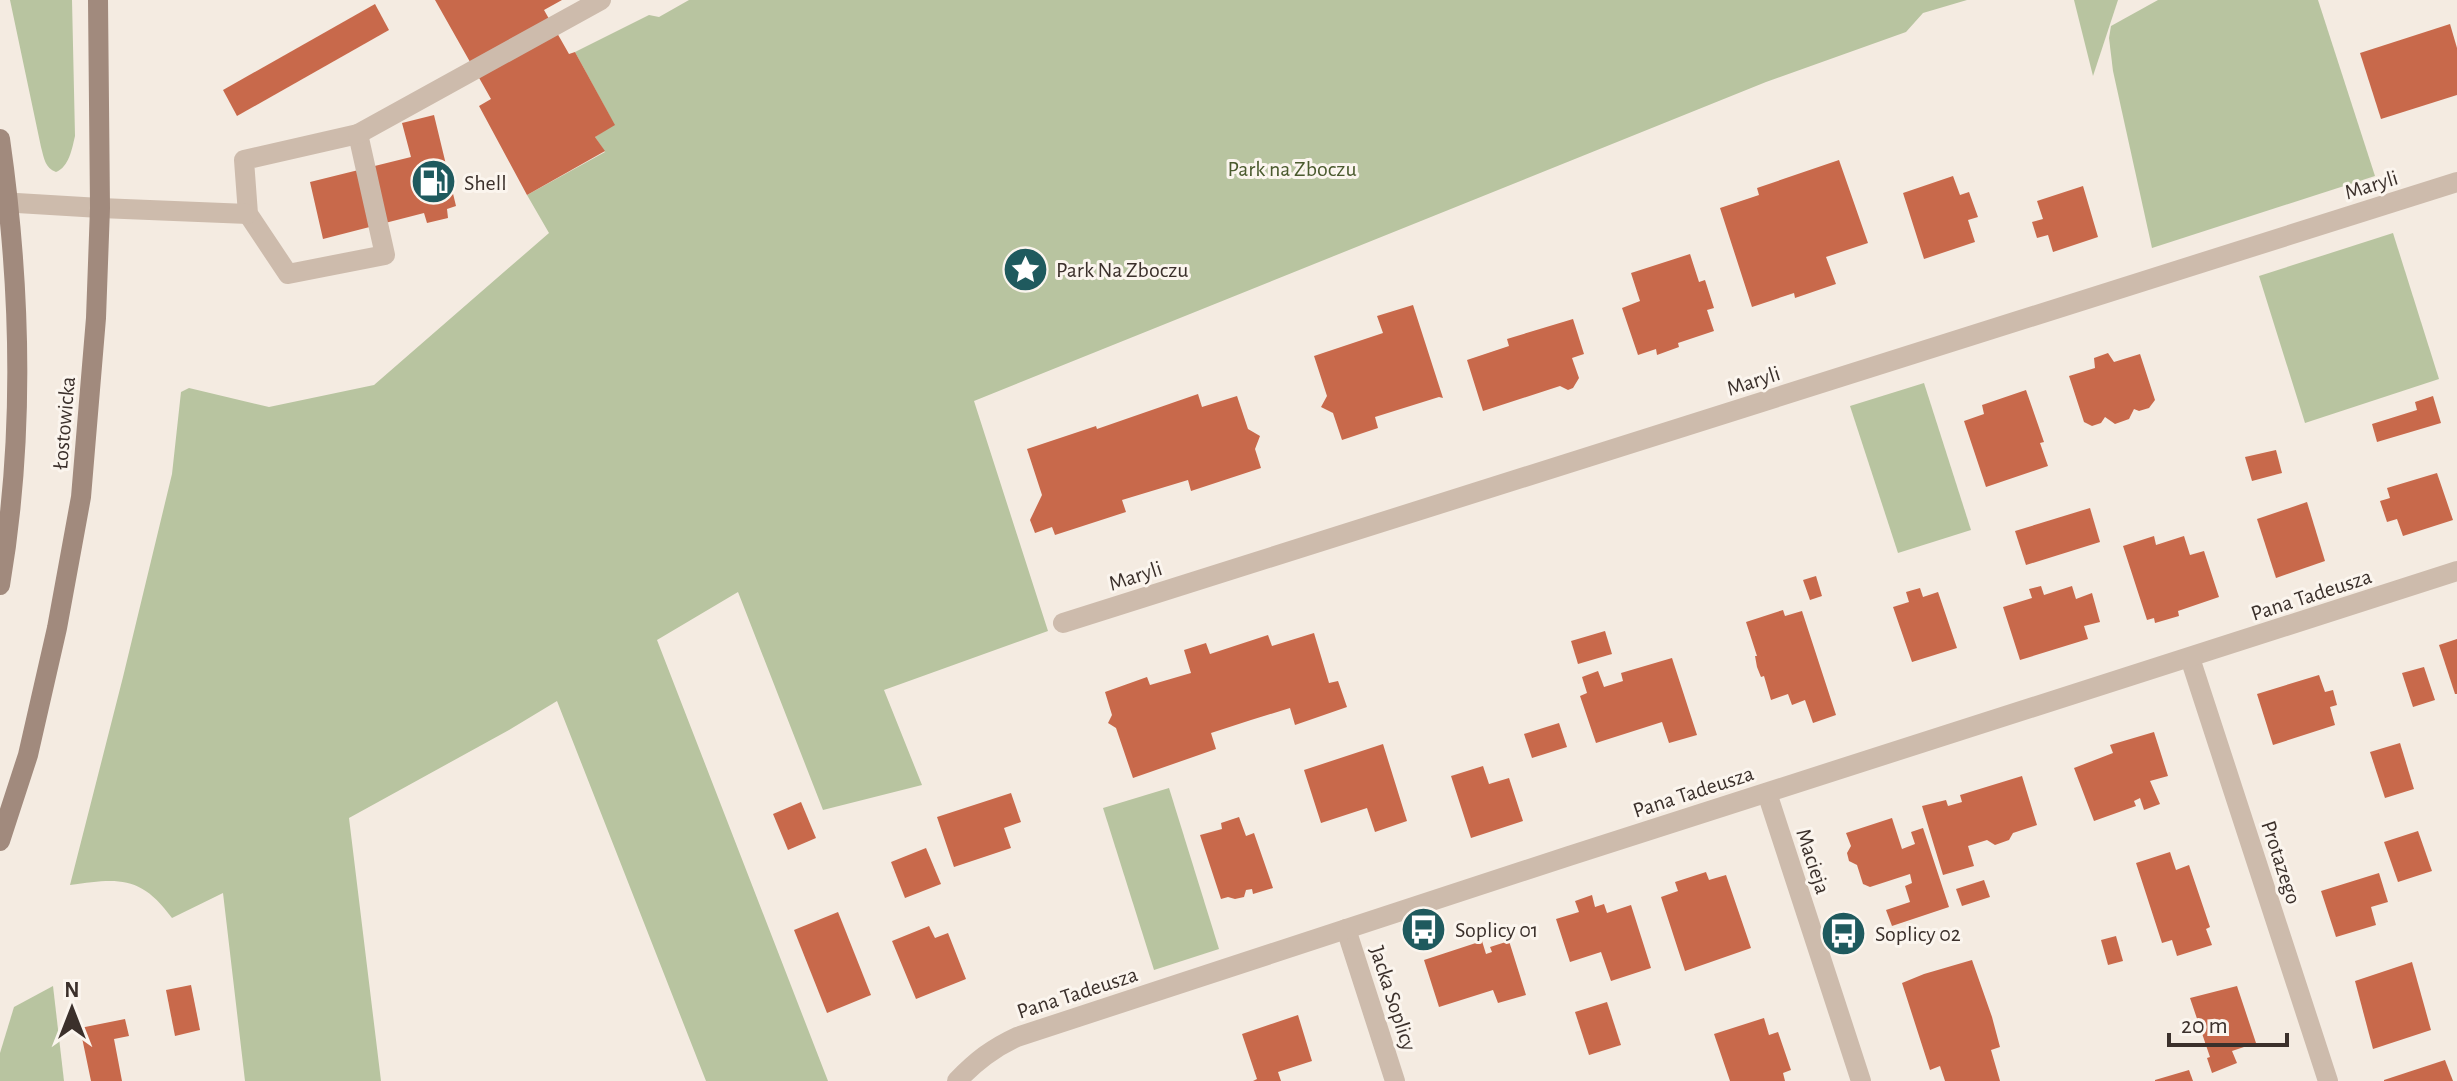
<svg xmlns="http://www.w3.org/2000/svg" width="2457" height="1081" viewBox="0 0 2457 1081" font-family="'Alegreya Sans',sans-serif">
  <style>
    .green { fill: #b8c4a0 }
    .building { fill: #c8694b }
    .lines { fill: none; stroke-linecap: round; stroke-linejoin: round }
    .service { stroke: #cdbbac; stroke-width: 20 }
    .minor { stroke: #cdbbac; stroke-width: 20 }
    .secondary { stroke: #a18a7d; stroke-width: 20 }
    .labels { text-anchor: middle; stroke-width: 6; stroke-linejoin: round; paint-order: stroke }
    .park-label { font-size: 22px; fill: #4a5a2e; stroke: #fbf5ee }
    .poi-label { font-size: 22px; fill: #3b302b; stroke: #fbf5ee; text-anchor: start }
    .street-label { font-size: 22px; fill: #3b302b; stroke: #fbf5ee }
  </style>
  <rect width="100%" height="100%" fill="#f4ebe1"/>
  <g class="green">
    <path d="M10 0H72L75 136C72 149 69 167 56 172 45 168 44 158 41 147Z"/>
    <path d="M689 0H1967L1923 13 1906 32 1766 82 974 401 1048 631 884 690 922 785 823 810 738 592 657 640 828 1081H706L557 701 509 730 349 818 381 1081H245L223 893 172 918C141 875 118 878 70 885L123 677 172 474 181 392 189 388 269 407 374 385 549 233 527 195 605 152 595 137 614 124 575 52 649 15 659 17Z"/>
    <polygon points="2074,0 2118,0 2093,76"/>
    <polygon points="2158,0 2318,0 2375,176 2152,248 2113,71 2109,38 2111,26"/>
    <polygon points="2393,233 2439,379 2305,423 2259,276"/>
    <polygon points="1924,383 1971,530 1898,553 1850,406"/>
    <polygon points="1169,788 1219,949 1154,970 1103,808"/>
    <polygon points="53,986 64,1081 0,1081 0,1053 14,1007"/>
  </g>
  <g class="building">
    <polygon points="435,0 562,0 544,10 569,54 575,52 615,125 595,137 605,151 527,195 479,106 491,99"/>
    <polygon points="375,4 389,30 237,116 223,90"/>
    <polygon points="2450,24 2457,48 2457,95 2381,119 2360,53"/>
    <polygon points="434,115 456,206 447,209 448,218 427,223 424,213 323,239 310,182 411,157 402,123"/>
    <polygon points="1839,160 1868,243 1826,257 1836,284 1795,298 1794,293 1752,307 1720,208 1759,195 1757,188"/>
    <polygon points="1953,176 1960,195 1969,192 1978,217 1968,220 1975,242 1924,259 1903,193"/>
    <polygon points="2083,186 2098,237 2053,252 2048,235 2037,238 2032,222 2043,219 2037,201"/>
    <polygon points="1690,254 1699,282 1705,280 1714,308 1707,310 1714,331 1678,343 1679,347 1657,355 1656,349 1638,355 1622,308 1640,301 1631,273"/>
    <polygon points="1413,305 1443,398 1439,397 1375,417 1378,428 1342,440 1333,413 1321,407 1327,396 1314,356 1383,333 1377,316"/>
    <polygon points="1573,319 1584,354 1572,358 1579,378 1573,388 1568,390 1560,386 1483,411 1467,360 1509,346 1507,339"/>
    <polygon points="2108,353 2114,362 2140,354 2155,400 2149,408 2139,411 2134,409 2129,419 2115,424 2105,417 2101,423 2092,426 2084,422 2069,376 2095,368 2094,358"/>
    <polygon points="2026,390 2044,442 2040,443 2048,466 1986,487 1964,421 1984,414 1982,405"/>
    <polygon points="1198,394 1202,407 1237,396 1248,429 1260,436 1255,449 1261,468 1191,491 1188,480 1122,500 1126,512 1055,535 1052,527 1035,533 1030,520 1042,495 1027,449 1096,426 1097,429"/>
    <polygon points="2433,396 2441,423 2377,442 2372,424 2417,410 2415,402"/>
    <polygon points="2276,450 2282,473 2252,481 2245,457"/>
    <polygon points="2437,473 2453,520 2403,536 2397,519 2387,522 2380,501 2390,498 2387,488"/>
    <polygon points="2307,502 2325,561 2276,578 2257,519"/>
    <polygon points="2090,508 2100,542 2026,565 2015,531"/>
    <polygon points="2154,536 2156,545 2184,536 2190,555 2204,551 2219,597 2178,611 2179,616 2155,623 2154,618 2147,620 2123,546"/>
    <polygon points="1816,576 1822,596 1810,600 1803,580"/>
    <polygon points="2041,586 2044,595 2072,586 2076,599 2092,593 2100,622 2084,626 2088,639 2020,660 2003,607 2032,598 2029,589"/>
    <polygon points="1920,588 1923,597 1938,592 1957,648 1912,662 1893,607 1909,602 1906,592"/>
    <polygon points="1783,610 1785,616 1802,611 1836,715 1813,723 1805,700 1792,705 1788,694 1771,700 1764,676 1761,677 1757,667 1755,656 1757,656 1746,622"/>
    <polygon points="1605,631 1612,654 1578,664 1571,641"/>
    <polygon points="1314,633 1329,683 1338,681 1347,707 1295,725 1290,708 1251,720 1211,733 1216,749 1133,778 1116,728 1108,723 1112,715 1105,692 1147,677 1150,685 1191,673 1184,650 1206,643 1210,654 1268,635 1272,646"/>
    <polygon points="2457,639 2457,694 2455,694 2439,645"/>
    <polygon points="1672,658 1697,735 1669,743 1662,722 1596,743 1580,696 1587,693 1582,677 1598,671 1604,687 1623,681 1621,673"/>
    <polygon points="2424,667 2435,700 2413,707 2402,673"/>
    <polygon points="2319,675 2325,692 2333,690 2337,705 2330,707 2335,725 2273,745 2257,694"/>
    <polygon points="1559,723 1567,747 1532,758 1524,734"/>
    <polygon points="2154,732 2168,776 2150,781 2160,804 2144,810 2140,798 2134,801 2136,806 2094,821 2074,768 2113,753 2110,745"/>
    <polygon points="2400,743 2414,789 2385,798 2370,752"/>
    <polygon points="1383,744 1407,821 1375,832 1367,808 1321,823 1304,770"/>
    <polygon points="1483,766 1489,784 1509,778 1523,821 1471,838 1451,776"/>
    <polygon points="2022,776 2037,825 2013,833 2009,840 1995,845 1987,840 1968,846 1974,866 1943,875 1922,806 1946,800 1948,806 1962,802 1960,795"/>
    <polygon points="1011,793 1021,822 1004,828 1011,848 954,867 937,817"/>
    <polygon points="801,802 816,838 788,850 773,814"/>
    <polygon points="1239,817 1246,836 1254,833 1273,888 1253,894 1252,889 1246,890 1244,897 1235,899 1228,897 1221,899 1200,835 1222,829 1221,823"/>
    <polygon points="1892,818 1902,849 1915,844 1911,832 1923,828 1949,907 1892,926 1886,910 1910,902 1905,886 1912,883 1910,874 1870,887 1863,884 1857,865 1849,861 1847,853 1851,846 1846,833"/>
    <polygon points="2418,831 2432,871 2398,882 2384,842"/>
    <polygon points="926,848 941,884 905,898 891,862"/>
    <polygon points="2170,852 2176,870 2189,865 2210,927 2206,929 2212,945 2177,956 2172,940 2162,943 2136,863"/>
    <polygon points="1706,872 1709,880 1726,875 1751,948 1685,971 1661,897 1678,891 1675,882"/>
    <polygon points="2379,873 2388,902 2371,907 2376,925 2336,937 2321,891"/>
    <polygon points="1984,880 1990,897 1962,906 1956,889"/>
    <polygon points="1592,895 1595,907 1604,904 1607,913 1631,905 1651,968 1611,981 1601,952 1570,962 1556,919 1579,912 1575,901"/>
    <polygon points="838,912 871,995 827,1013 794,930"/>
    <polygon points="929,926 935,938 948,933 966,979 916,999 892,941"/>
    <polygon points="2116,936 2123,961 2108,965 2101,940"/>
    <polygon points="1482,941 1486,954 1492,952 1490,947 1509,941 1526,995 1498,1003 1493,990 1439,1007 1424,960"/>
    <polygon points="1972,960 1992,1017 2000,1047 1991,1050 2000,1081 1945,1081 1940,1066 1930,1070 1902,983 1924,974"/>
    <polygon points="2412,962 2431,1030 2373,1049 2355,981"/>
    <polygon points="191,985 200,1030 175,1036 166,990"/>
    <polygon points="2237,986 2256,1043 2232,1051 2237,1063 2212,1073 2207,1058 2210,1057 2190,998"/>
    <polygon points="1607,1002 1621,1045 1589,1055 1575,1012"/>
    <polygon points="1298,1015 1312,1061 1278,1072 1281,1081 1253,1081 1257,1079 1242,1034"/>
    <polygon points="1764,1018 1769,1035 1778,1032 1791,1070 1783,1073 1785,1081 1730,1081 1714,1034"/>
    <polygon points="125,1019 129,1036 114,1039 122,1081 91,1081 80,1028"/>
    <polygon points="2445,1060 2453,1081 2384,1081 2384,1080"/>
    <polygon points="2189,1070 2193,1081 2155,1081 2155,1080"/>
  </g>
  <g class="lines">
    <g class="service">
      <polygon points="358,134 385,255 288,274 248,214 244,160"/>
      <polyline points="358,134 601,0"/>
      <polyline points="100,208 248,214"/>
    </g>
    <g class="minor">
      <polyline points="0,202 100,208"/>
      <polyline points="1063,623 2457,182"/>
      <polyline points="2190,658 2328,1081"/>
      <polyline points="1767,793 1861,1081"/>
      <polyline points="1346,929 1395,1081"/>
      <path d="M957 1081C976 1061 993 1048 1017 1037L1569 856 2457 571"/>
    </g>
    <g class="secondary">
      <path d="M0 139C21 286 25 438 0 585"/>
      <polyline points="0,841 28,755 57,628 81,497 96,318 100,208 98,0"/>
    </g>
  </g>
  <defs>
    <symbol id="fuel-disc" viewBox="-11 -11 22 22"><circle r="9.5" fill="#1f5a5e" stroke="#fbf5ee"/><path d="M-5.5-6h7V0h2V4h1.3V-2.5L3-4.5l.8-.8L6-3V5H2.5V1h-1V6h-7ZM-4.2-4.7v3.2H.2V-4.7Z" fill="#fff"/></symbol>
    <symbol id="sight-disc" viewBox="-11 -11 22 22"><circle r="9.5" fill="#1f5a5e" stroke="#fbf5ee"/><path d="M0-6L1.8-2.2L6-1.7L2.9 1.2L3.7 5.4L0 3.3L-3.7 5.4L-2.9 1.2L-6-1.7L-1.8-2.2Z" fill="#fff"/></symbol>
    <symbol id="bus-disc" viewBox="-11 -11 22 22"><circle r="9.5" fill="#1f5a5e" stroke="#fbf5ee"/><path d="M-5-6H5V4H4V6H2V4H-2V6H-4V4H-5ZM-3.5-4V0h7V-4ZM-3.5 1.2v1.5H-2V1.2ZM2 1.2v1.5H3.5V1.2Z" fill="#fff"/></symbol>
  </defs>
  <g fill-rule="evenodd">
    <use href="#fuel-disc" x="408" y="156" width="51" height="51"/>
    <use href="#sight-disc" x="1000" y="244" width="51" height="51"/>
    <use href="#bus-disc" x="1398" y="904" width="51" height="51"/>
    <use href="#bus-disc" x="1818" y="908" width="51" height="51"/>
  </g>
  <g class="labels">
    <g class="park-label">
      <text x="1292" y="176">Park na Zboczu</text>
    </g>
    <g class="poi-label">
      <text x="464" y="190">Shell</text>
      <text x="1056" y="277">Park Na Zboczu</text>
      <text x="1455" y="937">Soplicy 01</text>
      <text x="1875" y="941">Soplicy 02</text>
    </g>
    <g class="street-label">
      <text transform="translate(2371 184) rotate(-17)" y="8">Maryli</text>
      <text transform="translate(1753 380) rotate(-18)" y="8">Maryli</text>
      <text transform="translate(63 423) rotate(-85)" y="8">Łostowicka</text>
      <text transform="translate(1135 575) rotate(-18)" y="8">Maryli</text>
      <text transform="translate(2311 594) rotate(-18)" y="8">Pana Tadeusza</text>
      <text transform="translate(1693 791) rotate(-18)" y="8">Pana Tadeusza</text>
      <text transform="translate(1814 861) rotate(72)" y="8">Macieja</text>
      <text transform="translate(2282 862) rotate(72)" y="8">Protazego</text>
      <text transform="translate(1077 992) rotate(-18)" y="8">Pana Tadeusza</text>
      <text transform="translate(1394 998) rotate(72)" y="8">Jacka Soplicy</text>
    </g>
  </g>
  <g transform="translate(72 1009)" stroke="#fbf5ee" stroke-width="6" paint-order="stroke">
  <path d="M0-6L14 30L0 20L-14 30Z" fill="#3b302b"/>
  <text y="-12" font-size="22" font-weight="bold" text-anchor="middle" fill="#3b302b">N</text>
  </g>
  <path d="M2169 1033v12h118v-12" fill="none" stroke="#3b302b" stroke-width="4"/>
  <text x="2181" y="1033" font-size="24" fill="#3b302b" stroke="#fbf5ee" stroke-width="6" paint-order="stroke">20 m</text>
</svg>
